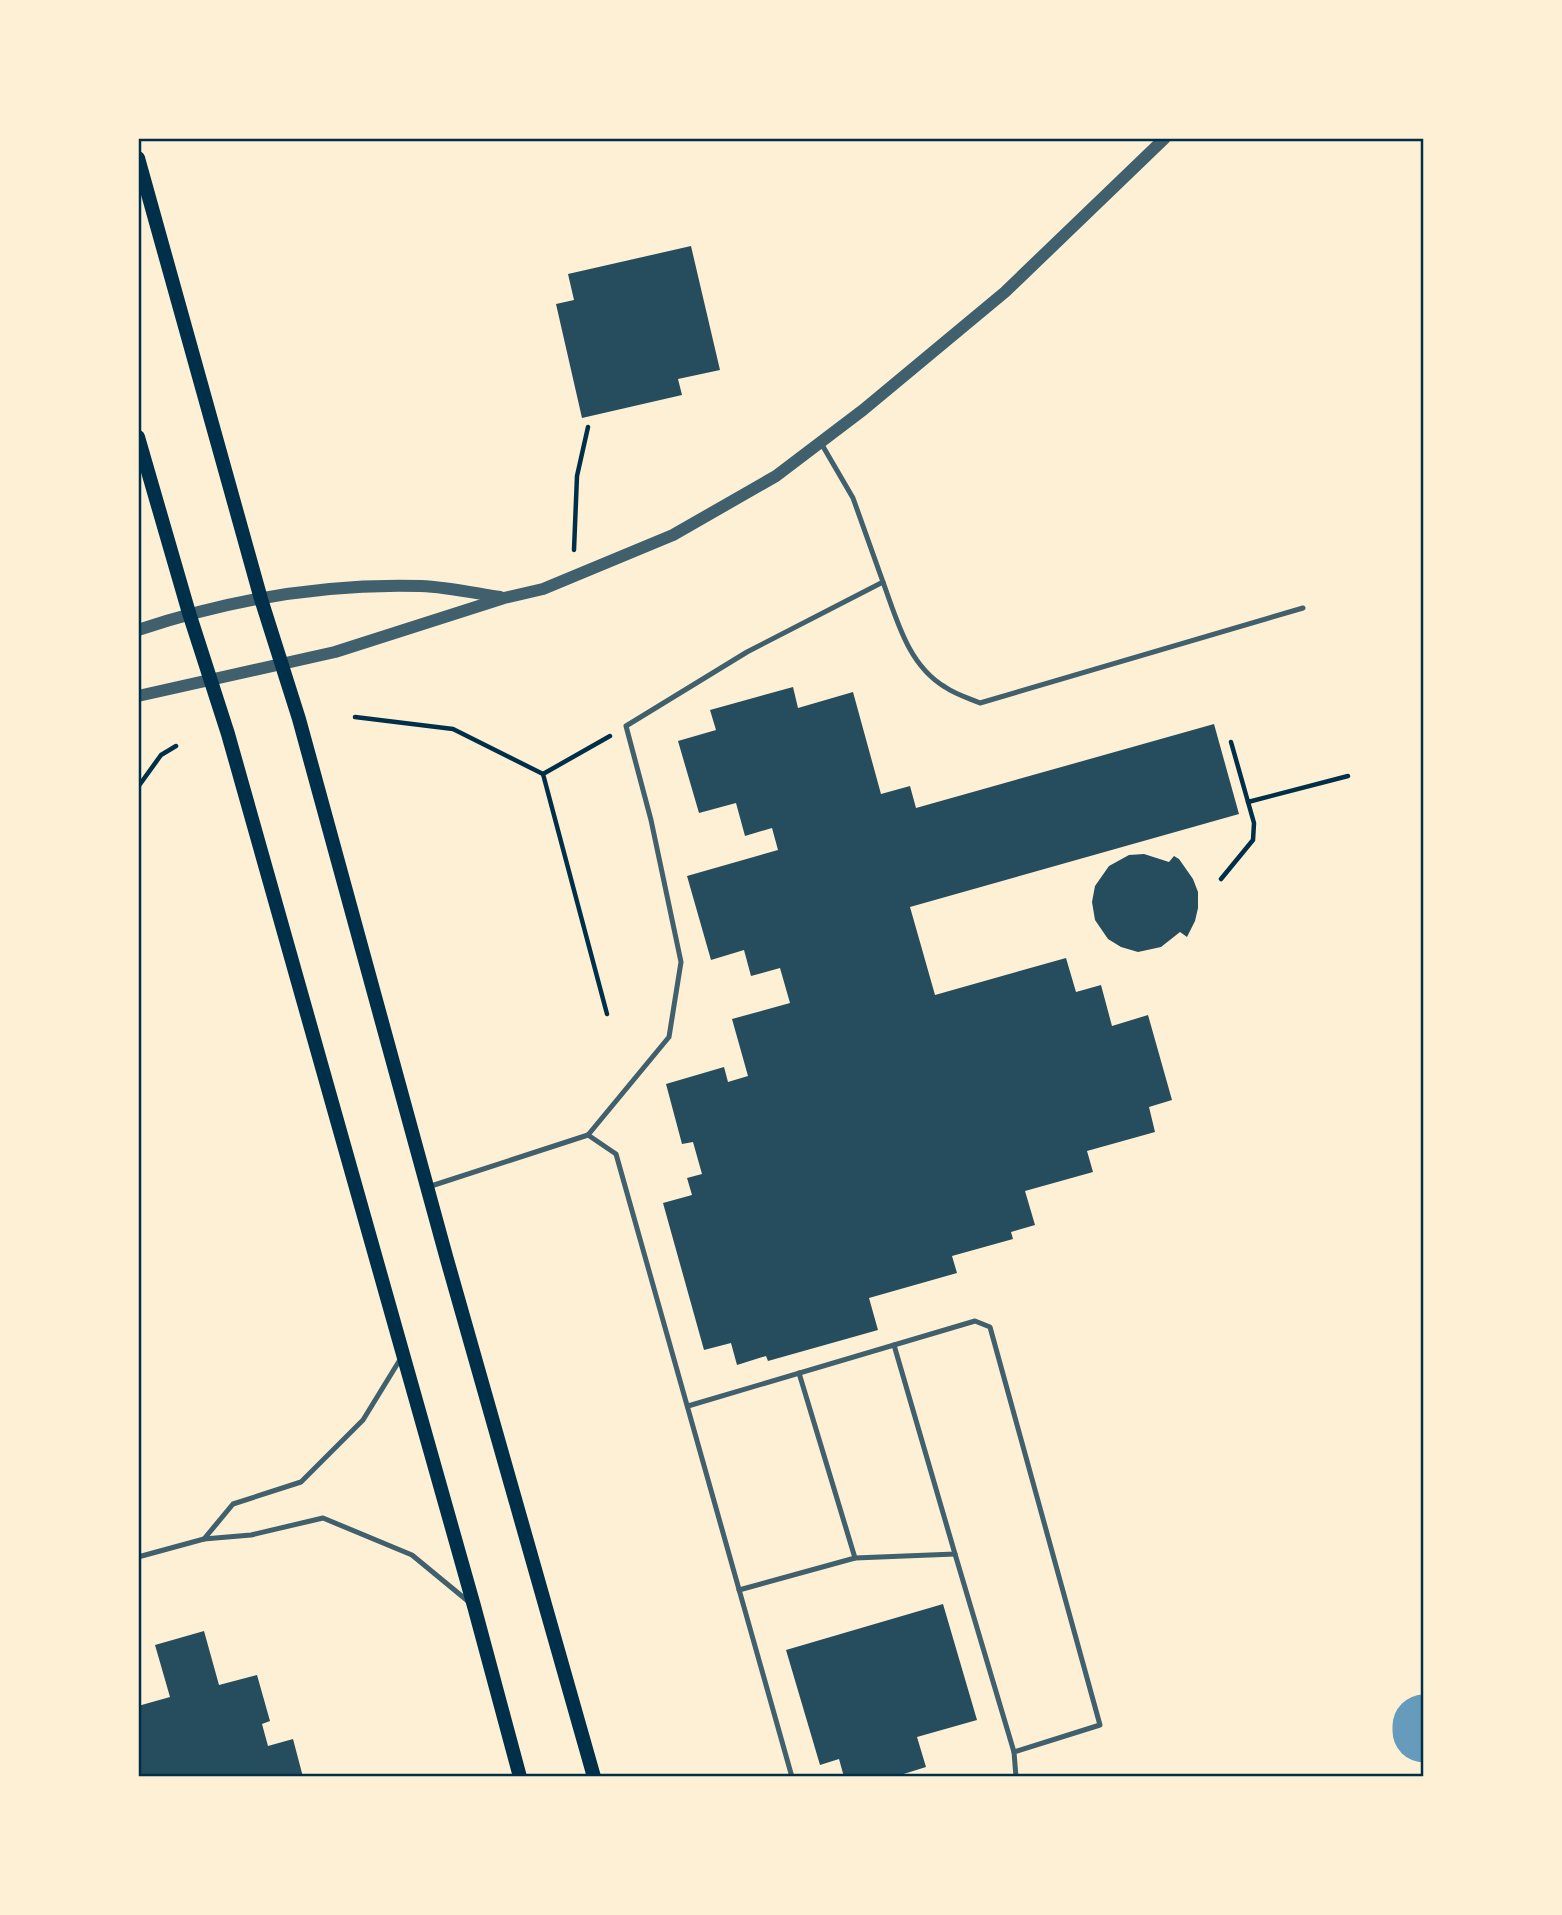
<svg xmlns="http://www.w3.org/2000/svg" width="1562" height="1915" viewBox="0 0 1562 1915" font-family="'Sofia Sans Condensed',sans-serif">
  <style>
    .lines { fill: none; stroke-linecap: round; stroke-linejoin: round }
    .river { stroke: #669bbc; stroke-width: 63 }
    .building { fill: #264d5e }
    .path { stroke: #003049; stroke-width: 4.5 }
    .service { stroke: #3f606c; stroke-width: 5 }
    .tertiary { stroke: #3f606c; stroke-width: 12 }
    .secondary { stroke: #003049; stroke-width: 14 }
    .neatline { fill: none; stroke: #003049; stroke-width: 2.5 }
  </style>
  <rect width="100%" height="100%" fill="#fdf0d5"/>
  <g class="lines">
    <polyline class="river" points="1424,1726 1424,1731"/>
  </g>
  <g class="building">
    <polygon points="691,246 720,370 678,379 682,395 582,418 556,304 574,300 568,274"/>
    <polygon points="793,687 798,708 853,692 881,794 910,786 916,808 1214,724 1239,814 910,907 935,995 1066,958 1076,992 1101,985 1112,1026 1148,1015 1172,1100 1149,1107 1155,1132 1087,1151 1093,1172 1025,1191 1035,1225 1011,1232 1013,1239 952,1256 957,1273 869,1298 878,1330 768,1361 766,1356 737,1365 731,1343 704,1350 663,1203 692,1195 687,1178 702,1174 693,1142 682,1144 666,1084 724,1067 728,1082 748,1076 732,1019 790,1003 780,968 751,976 744,950 711,960 687,876 778,850 772,828 745,836 736,803 699,813 678,741 716,730 710,710"/>
    <polygon points="1144,854 1169,862 1174,856 1179,859 1193,879 1198,892 1198,908 1195,921 1187,937 1180,932 1161,947 1138,952 1121,947 1108,939 1095,920 1092,902 1095,886 1109,866 1129,855"/>
    <polygon points="943,1604 977,1720 917,1737 926,1767 894,1777 844,1777 839,1759 820,1765 786,1650"/>
    <polygon points="204,1631 219,1685 257,1675 270,1721 262,1724 268,1746 293,1739 303,1777 138,1777 138,1706 170,1697 155,1645"/>
  </g>
  <g class="lines">
    <g class="path">
      <polyline points="574,550 577,476 588,427"/>
      <polyline points="355,717 453,729 543,774"/>
      <polyline points="138,787 161,755 176,746"/>
      <polyline points="1248,802 1348,776"/>
      <polyline points="1221,879 1253,840 1254,823 1231,742"/>
      <polyline points="607,1014 543,774 610,736"/>
    </g>
    <g class="service">
      <path d="M883 582C897 620 908 665 945 687 955 694 968 698 980 703L1303 608"/>
      <polyline points="588,1135 616,1154 792,1777"/>
      <polyline points="428,1187 588,1135 669,1037 681,962 651,820 626,726 747,652 883,582 853,498 821,443"/>
      <polyline points="688,1406 975,1321 990,1327 1100,1725 1014,1752 1016,1777"/>
      <polyline points="204,1539 233,1504 301,1482 363,1420 401,1358"/>
      <polyline points="955,1554 1014,1752"/>
      <polyline points="138,1557 204,1539 251,1535 323,1518 412,1555 469,1602"/>
      <polyline points="855,1558 955,1554 894,1345"/>
      <polyline points="739,1590 855,1558 799,1373"/>
    </g>
    <g class="tertiary">
      <path d="M138 630C228 600 325 583 421 586 447 587 474 593 500 597"/>
      <polyline points="138,696 335,652 504,598 543,589 673,535 776,476 863,410 1005,292 1165,138"/>
    </g>
    <g class="secondary">
      <polyline points="138,158 261,599 299,719 446,1256 594,1777"/>
      <polyline points="138,437 189,613 228,734 474,1606 520,1777"/>
    </g>
  </g>
  <rect width="1562" height="1915" fill="none" stroke="#fdf0d5" stroke-width="280"/>
  <rect x="140" y="140" width="1282" height="1635" class="neatline"/>
</svg>
